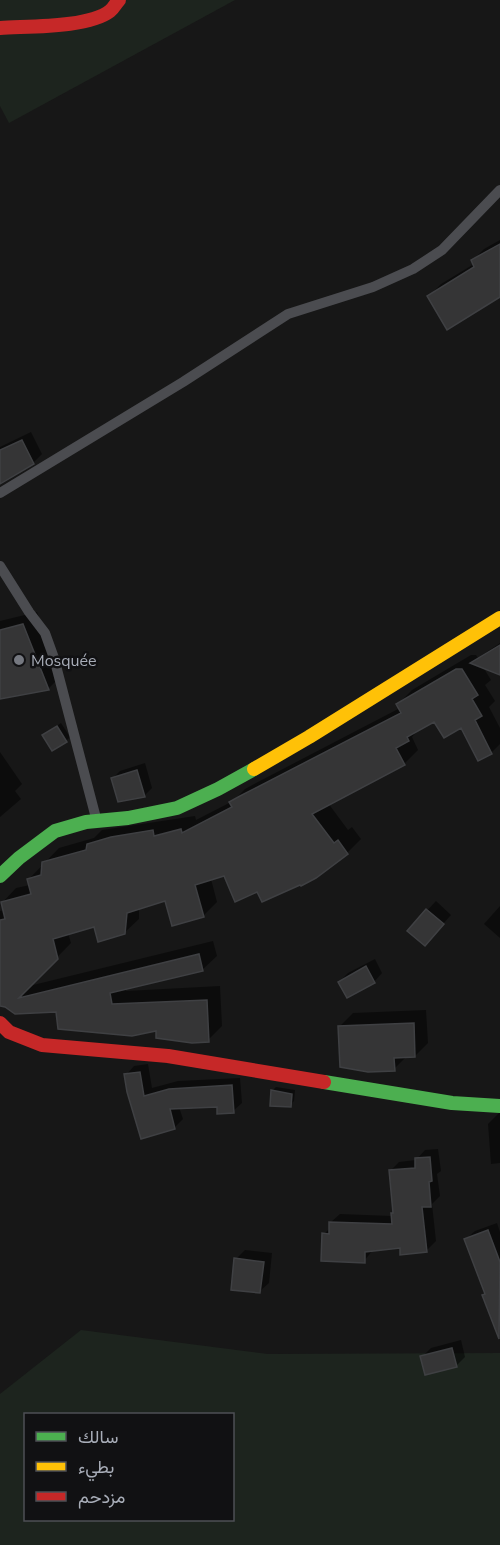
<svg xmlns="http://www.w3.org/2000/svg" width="500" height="1545" viewBox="0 0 500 1545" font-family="'Nunito Sans',Vazirmatn,sans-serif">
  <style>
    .green { fill: #1d241e; fill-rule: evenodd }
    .shadow { fill: #0007 }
    .building { fill: #353536; stroke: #3f4043; stroke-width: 1.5 }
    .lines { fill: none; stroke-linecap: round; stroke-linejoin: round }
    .lane { stroke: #4b4c50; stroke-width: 10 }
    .fast { stroke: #4caf50; stroke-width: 14 }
    .slow { stroke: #ffc107; stroke-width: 14 }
    .jam { stroke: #c62828; stroke-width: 14 }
    .poi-dot { fill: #757880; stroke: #111113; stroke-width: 2 }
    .labels { text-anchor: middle; stroke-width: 5; stroke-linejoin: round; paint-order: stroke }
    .poi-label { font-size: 16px; fill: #a8adb8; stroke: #111113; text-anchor: start }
  </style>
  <rect width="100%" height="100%" fill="#171717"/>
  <g class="green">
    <polygon points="0,0 235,0 9,123 0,106"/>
    <path d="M81 1330 268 1354 500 1353V1545H0V1394ZM26 1414H232V1520H26Z"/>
  </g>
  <g class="shadow">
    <polygon points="500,240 500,295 429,296 441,284 474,264 472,261 484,249"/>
    <polygon points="31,432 42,454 33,463 0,479 0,447"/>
    <polygon points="37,612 61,676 48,689 0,698 0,621"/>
    <polygon points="500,643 500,674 483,667 491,680 485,685 495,701 489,707 500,728 500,744 491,753 462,726 435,720 420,728 412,737 418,750 404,764 328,803 348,830 352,827 361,839 347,853 315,877 258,890 224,874 211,879 217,902 203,916 166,899 139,907 139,919 124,933 95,926 68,933 71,943 29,986 213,941 217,956 202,970 125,988 126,991 220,986 222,1026 208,1040 57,1010 0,1005 0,911 4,910 2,903 16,888 30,885 29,879 59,848 94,838 102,830 195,816 196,820 233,801 245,789 256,783 400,708 398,704 412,690 471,655 476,655 478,658"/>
    <polygon points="61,723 70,737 66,741 44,735"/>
    <polygon points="0,752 22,784 15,791 21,799 0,817"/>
    <polygon points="145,763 152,788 144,796 112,779 120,771"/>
    <polygon points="436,901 451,915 433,935 409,930"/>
    <polygon points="500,906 500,938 484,924"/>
    <polygon points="375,959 382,973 374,982 339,982 348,973"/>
    <polygon points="426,1010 428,1043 415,1056 407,1056 394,1069 340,1026 353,1013"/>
    <polygon points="148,1064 152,1088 178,1081 240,1078 242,1103 233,1111 218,1105 179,1107 183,1119 174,1128 142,1137 126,1075 134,1066"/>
    <polygon points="276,1087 295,1090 294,1101 290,1105 272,1091"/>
    <polygon points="500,1112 500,1163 491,1164 488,1124"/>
    <polygon points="438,1149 441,1171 437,1174 440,1196 432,1204 436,1241 427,1250 401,1247 373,1250 364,1261 324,1234 331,1227 331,1222 340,1214 392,1216 395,1212 390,1171 399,1162 416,1160 425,1150"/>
    <polygon points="497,1223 500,1232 500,1323 495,1325 486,1293 466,1239 475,1231"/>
    <polygon points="245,1250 272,1253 269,1283 260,1291 236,1259"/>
    <polygon points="461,1340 465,1357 456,1366 422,1357 431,1348"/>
  </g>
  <g class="building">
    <polygon points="500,244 500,297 447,330 427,296 474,267 471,260"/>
    <polygon points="22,440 34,464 0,484 0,450"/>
    <polygon points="23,624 49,690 0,699 0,630"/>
    <polygon points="500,645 500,675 470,663"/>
    <polygon points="456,669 462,669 478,695 472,699 482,716 475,720 492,754 478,761 461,728 444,738 434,722 407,737 409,741 396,748 405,765 312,814 334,843 338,840 348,854 316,878 301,886 300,885 262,902 257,892 235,902 224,876 195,885 204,917 172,926 165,901 127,913 125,934 98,942 94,927 53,939 58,959 19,998 199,954 203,971 110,993 112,1004 207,1000 209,1042 192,1043 156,1038 156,1031 132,1036 58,1029 56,1012 15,1014 5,1007 0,1006 0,920 5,919 1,902 31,894 27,879 41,875 42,862 86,850 87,844 111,837 153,830 154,836 181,829 182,833 232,807 229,802 240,796 401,713 396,704"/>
    <polygon points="57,726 67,742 52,751 42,735"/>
    <polygon points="137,770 145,797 118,802 111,778"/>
    <polygon points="426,909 444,924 425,946 407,931"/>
    <polygon points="366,966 375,983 347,998 338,982"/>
    <polygon points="414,1023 415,1057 394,1058 395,1071 368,1072 340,1067 338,1026"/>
    <polygon points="140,1072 144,1096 169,1089 232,1085 234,1113 217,1114 217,1107 170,1109 175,1129 141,1139 127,1092 124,1074"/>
    <polygon points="271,1090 292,1094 291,1107 270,1106"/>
    <polygon points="430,1157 432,1181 429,1182 431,1207 422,1207 427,1252 400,1255 400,1248 365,1252 365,1263 321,1261 322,1233 329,1234 329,1222 392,1224 391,1213 393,1213 389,1170 415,1168 415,1158"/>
    <polygon points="488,1230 500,1262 499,1339 482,1295 485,1294 464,1239"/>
    <polygon points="234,1258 264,1262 260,1293 231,1290"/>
    <polygon points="452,1348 457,1367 425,1375 420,1356"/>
  </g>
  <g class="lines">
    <g class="lane">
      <polyline points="0,493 183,382 288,314 373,287 413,269 442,250 500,190"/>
      <polyline points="0,566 29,612 45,633 54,658 96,818"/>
    </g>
    <g class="fast">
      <polyline points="0,876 19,858 55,831 86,822 128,818 177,808 218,789 254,769"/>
      <polyline points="324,1082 452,1103 500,1106"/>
    </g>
    <polyline class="slow" points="254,769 309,737 500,618"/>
    <g class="jam">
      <path d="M0 28C28 26 88 28 110 11 114 8 116 3 119 0"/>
      <polyline points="0,1023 9,1032 42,1045 168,1056 324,1082"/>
    </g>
  </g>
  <circle class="poi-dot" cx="19" cy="660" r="6"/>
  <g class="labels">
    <g class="poi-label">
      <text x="31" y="666">Mosquée</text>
    </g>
  </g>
  <rect x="24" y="1413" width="210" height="108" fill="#111113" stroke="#4d4f55" stroke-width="1.5"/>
  <rect x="36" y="1432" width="30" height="9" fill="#4caf50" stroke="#4d4f55" stroke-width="1.5"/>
  <text x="78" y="1443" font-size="18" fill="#a8adb8">سالك</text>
  <rect x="36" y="1462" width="30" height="9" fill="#ffc107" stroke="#4d4f55" stroke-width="1.5"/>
  <text x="78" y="1473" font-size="18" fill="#a8adb8">بطيء</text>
  <rect x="36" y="1492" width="30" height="9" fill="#c62828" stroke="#4d4f55" stroke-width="1.5"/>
  <text x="78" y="1503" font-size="18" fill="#a8adb8">مزدحم</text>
</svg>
